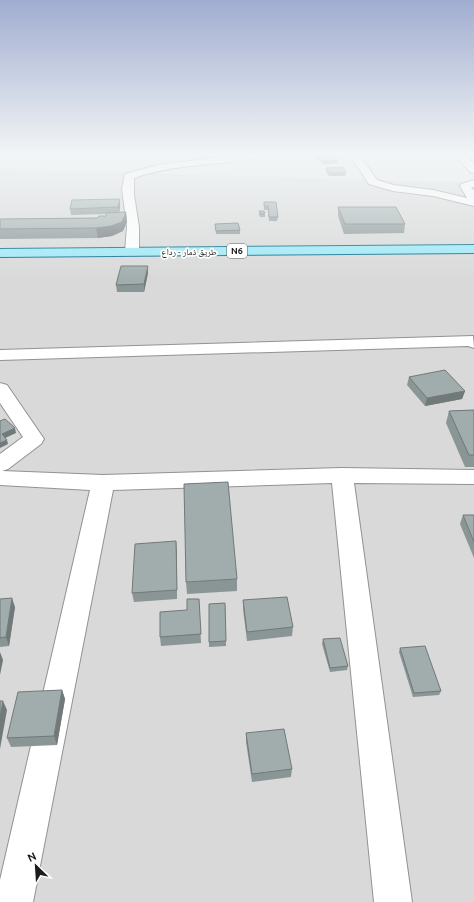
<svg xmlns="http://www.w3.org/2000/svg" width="474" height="902" viewBox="0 0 474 902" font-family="Ubuntu,'Noto Naskh Arabic',sans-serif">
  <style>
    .residential { fill: #d8d9d8 }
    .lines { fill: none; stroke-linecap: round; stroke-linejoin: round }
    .minor-casing { stroke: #929292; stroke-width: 2 }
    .primary-casing { stroke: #076a8b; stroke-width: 2 }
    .minor { fill: #fff; fill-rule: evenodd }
    .primary { fill: #9be9f7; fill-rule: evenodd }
    .wall { fill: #8a9595 }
    .shaded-wall { fill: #717979 }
    .building { fill: #a1adad; stroke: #717979 }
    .labels { text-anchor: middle; stroke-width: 3.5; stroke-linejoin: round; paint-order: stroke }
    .shield { fill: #fff; stroke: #5f5f5f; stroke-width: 1 }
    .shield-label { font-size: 9px; font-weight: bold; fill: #1b1b1b }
    .far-street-label { font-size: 9px; fill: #1b1b1b; stroke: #fff }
  </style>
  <rect width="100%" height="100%" fill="#e1e9ec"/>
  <polygon class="residential" points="0,169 474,183 474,902 0,902"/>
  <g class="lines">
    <defs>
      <g id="minor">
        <path d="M252 153H273L271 155C227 166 178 162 134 178V195L139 227V252L137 255H127L125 252 127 227 122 189 125 174 158 165Z"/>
        <polygon points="348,153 358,153 377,180 394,185 433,190 467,198 460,186 461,184 474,180 474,187 471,187 474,191 474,206 433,196 393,191 369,184"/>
        <polygon points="452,153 463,153 474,164 474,173 470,172"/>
        <polygon points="473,336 474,348 468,346 0,360 0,350"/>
        <polygon points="0,383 7,385 44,439 41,444 8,469 2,471 103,475 342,468 474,470 474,484 354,483 412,902 374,902 332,483 113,490 33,902 0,902 0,880 90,490 0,485 0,454 23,437 0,403"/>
      </g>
      <polygon id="primary" points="474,245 474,253 0,257 0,249"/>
    </defs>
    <use href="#minor" class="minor-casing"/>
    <use href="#primary" class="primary-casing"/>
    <use href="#minor" class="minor"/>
    <use href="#primary" class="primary"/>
  </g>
  <g class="wall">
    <polygon points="318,155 338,160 338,163 323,164 317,158"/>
    <polygon points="326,168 346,173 345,176 329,176 326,171"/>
    <polygon points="264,202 278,217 277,221 269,221 268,210 264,210"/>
    <polygon points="120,206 119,213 126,212 127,222 123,231 112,236 98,238 0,239 0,219 97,218 106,216 107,214 71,215 70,209"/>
    <polygon points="338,207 405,224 404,233 344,234 338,216"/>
    <polygon points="259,211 265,213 265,217 260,217 259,214"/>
    <polygon points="215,224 240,230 240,234 216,234"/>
    <polygon points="148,266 148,273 144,292 117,292 116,285"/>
    <polygon points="409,377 465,391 462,399 425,406 407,385"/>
    <polygon points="474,410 474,467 465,467 446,423 449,411"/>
    <polygon points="463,515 474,515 474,558 460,524"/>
    <polygon points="177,551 177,599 134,602 132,593"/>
    <polygon points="237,579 237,591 187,594 186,582"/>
    <polygon points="0,599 15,607 9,646 0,647"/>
    <polygon points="199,599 201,643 161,646 160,637"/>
    <polygon points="243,600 293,627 292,636 247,641 243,609"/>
    <polygon points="225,603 226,646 209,647 209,604"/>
    <polygon points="323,639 348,666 347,670 330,672 322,644"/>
    <polygon points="400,648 441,691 439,695 413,697 399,652"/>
    <polygon points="62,690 65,699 57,745 11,747 7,738"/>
    <polygon points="246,733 292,769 291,777 252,782 246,742"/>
  </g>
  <g class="shaded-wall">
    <polygon points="338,160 338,163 323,164 323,161"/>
    <polygon points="120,199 120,206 119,214 118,207"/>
    <polygon points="126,212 127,222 123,231 112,236 98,238 96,228"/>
    <polygon points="148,266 148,273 144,292 144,284"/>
    <polygon points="465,391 462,399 425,406 427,398"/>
    <polygon points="15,428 16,433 3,439 2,434"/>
    <polygon points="7,440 8,444 0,448 0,443"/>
    <polygon points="176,541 177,551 177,599 177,590"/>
    <polygon points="12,598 15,607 9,646 6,637"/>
    <polygon points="0,652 3,660 0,675"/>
    <polygon points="62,690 65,699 57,745 54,736"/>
    <polygon points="3,701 7,710 0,749 0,717"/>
  </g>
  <g class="building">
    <polygon points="332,154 338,160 323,161 318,155"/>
    <polygon points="343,167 346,173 329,173 326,168"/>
    <polygon points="120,199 118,207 70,209 72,200"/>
    <polygon points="264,202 276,202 278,217 269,217 268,206 264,206"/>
    <polygon points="338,207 396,207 405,224 345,224"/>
    <polygon points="259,211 264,211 265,213 261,214"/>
    <polygon points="126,212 122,222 111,226 96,228 0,229 0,219 97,218 99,216 106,216 107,213"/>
    <polygon points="238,223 240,230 216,231 215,224"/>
    <polygon points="121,266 148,266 144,284 116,285"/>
    <polygon points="445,370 465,391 427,398 409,377"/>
    <polygon points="474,410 474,455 469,455 449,411"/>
    <polygon points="5,419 15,428 2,434 7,440 0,443 0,421"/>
    <polygon points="228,482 237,579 186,582 184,484"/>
    <polygon points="463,515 474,515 474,542"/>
    <polygon points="176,541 177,590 132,593 135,544"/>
    <polygon points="287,597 293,627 247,632 243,600"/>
    <polygon points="12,598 6,637 0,638 0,599"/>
    <polygon points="187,599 199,599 201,634 160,637 160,612 187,610"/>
    <polygon points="225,603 226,641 209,642 209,604"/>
    <polygon points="340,638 348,666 330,668 323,639"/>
    <polygon points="425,646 441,691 414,693 400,648"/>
    <polygon points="62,690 54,736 7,738 18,692"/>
    <polygon points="0,701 3,701 0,717"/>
    <polygon points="284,729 292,769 252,774 246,733"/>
  </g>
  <linearGradient id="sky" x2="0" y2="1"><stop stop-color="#a1add0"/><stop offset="0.55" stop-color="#f2f5f6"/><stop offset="1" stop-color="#f2f5f6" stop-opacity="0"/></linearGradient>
  <rect width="474" height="280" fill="url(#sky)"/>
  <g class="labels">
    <rect class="shield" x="227" y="244" width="20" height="14" rx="3"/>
    <g class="shield-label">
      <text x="237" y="254">N6</text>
    </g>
    <g class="far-street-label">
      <text x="189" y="255">طريق ذمار - رداع</text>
    </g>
  </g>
  <g transform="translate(36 866) rotate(335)" stroke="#ffffff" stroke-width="3" paint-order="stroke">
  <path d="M0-3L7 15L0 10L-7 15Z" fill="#1b1b1b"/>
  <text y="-6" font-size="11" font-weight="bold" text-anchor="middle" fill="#1b1b1b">N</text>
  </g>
</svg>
